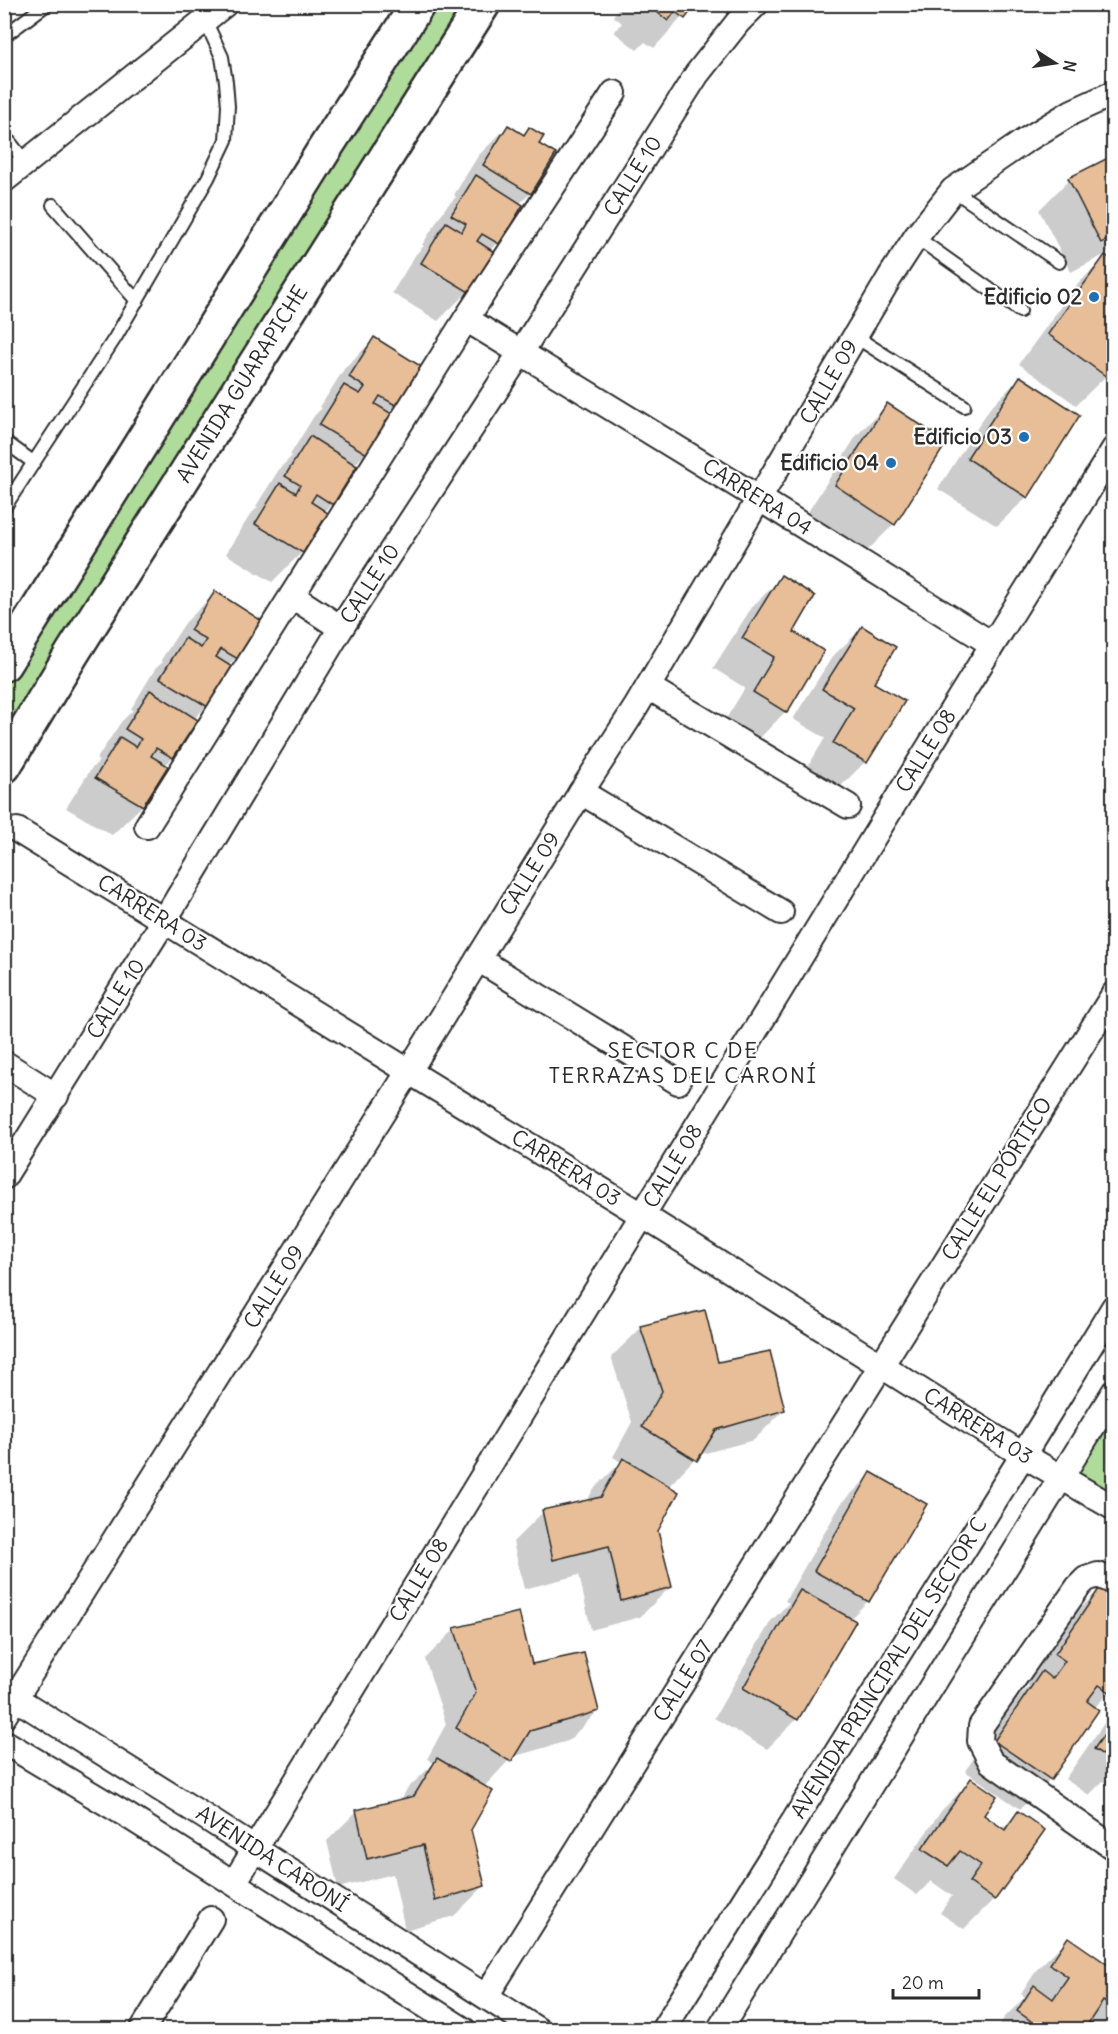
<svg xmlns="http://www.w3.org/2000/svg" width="1118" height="2034" viewBox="0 0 1118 2034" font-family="Delius,sans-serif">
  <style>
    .green { fill: #afdc9b; stroke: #6d8463; stroke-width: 1.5 }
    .shadow { fill: #0003 }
    .building { fill: #e7be97; stroke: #2b2b2b; stroke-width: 1.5 }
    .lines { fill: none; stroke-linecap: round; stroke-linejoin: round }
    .lane-casing { stroke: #2b2b2b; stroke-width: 16 }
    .street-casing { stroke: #2b2b2b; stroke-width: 28 }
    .secondary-casing { stroke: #2b2b2b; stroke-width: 38 }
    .lane { stroke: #fff; stroke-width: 12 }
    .street { stroke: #fff; stroke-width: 24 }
    .secondary { stroke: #fff; stroke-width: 33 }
    .poi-dot { fill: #1f6fb2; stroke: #fff; stroke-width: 2 }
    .labels { text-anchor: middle; stroke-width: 4.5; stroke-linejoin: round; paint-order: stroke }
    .street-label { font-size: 21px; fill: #2b2b2b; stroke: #fff }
    .poi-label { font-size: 21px; font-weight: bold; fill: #2b2b2b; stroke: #fff; text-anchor: end }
    .neighbourhood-label { font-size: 22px; letter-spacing: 1.5px; fill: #2b2b2b; stroke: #fff }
  </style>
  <rect width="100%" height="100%" fill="#fff"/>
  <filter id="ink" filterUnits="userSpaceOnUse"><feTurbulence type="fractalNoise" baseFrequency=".0167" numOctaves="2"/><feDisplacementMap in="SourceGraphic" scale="12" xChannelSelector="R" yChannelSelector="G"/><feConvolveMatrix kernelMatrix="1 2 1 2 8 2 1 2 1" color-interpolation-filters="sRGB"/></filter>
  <g filter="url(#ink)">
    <g class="green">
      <polygon points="418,5 483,5 5,766 4,664"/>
      <polygon points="1113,1392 1113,1508 1060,1477"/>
    </g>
    <g class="shadow">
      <polygon points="622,4 694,4 654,48 645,42 637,50 614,32 622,23 613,16"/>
      <polygon points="508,126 522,135 529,128 537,145 554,155 530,194 519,204 497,243 489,251 491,252 468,291 438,321 392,293 416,254 424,246 422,245 446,207 456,197 454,195 478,156"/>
      <polygon points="1114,157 1114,250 1071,272 1039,210 1069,180"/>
      <polygon points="1105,257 1106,376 1076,405 1019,364 1075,287"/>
      <polygon points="374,339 396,405 388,413 366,453 353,466 355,467 332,504 324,512 302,552 272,582 226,554 250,515 258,507 256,506 280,468 292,456 290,455 314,416 322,408 320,407 344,369"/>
      <polygon points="1020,378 1027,497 997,526 938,489 990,408"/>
      <polygon points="887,405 894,524 864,554 806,515 857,435"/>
      <polygon points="782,577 792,633 785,712 756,742 724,722 745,688 713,668 752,607"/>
      <polygon points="215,593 260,621 236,658 228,666 230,668 206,706 194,719 196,720 172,758 164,766 166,767 142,806 112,835 66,808 91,769 99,761 96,760 121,722 133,710 131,709 155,669 163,662 161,660 185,623"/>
      <polygon points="862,628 872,683 903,702 865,762 835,792 804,773 825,738 793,719 832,657"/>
      <polygon points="641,1328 717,1364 784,1410 754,1440 698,1455 668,1487 656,1530 670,1587 640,1617 591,1630 579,1575 524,1589 513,1542 543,1512 587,1501 593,1490 621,1462 613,1457 632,1422 611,1357"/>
      <polygon points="871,1474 924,1505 868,1601 849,1620 797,1719 767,1749 714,1718 771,1621 789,1603 785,1601 841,1504"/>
      <polygon points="1101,1588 1110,1692 1094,1708 1050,1779 1020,1809 965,1771 1012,1703 1029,1686 1026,1684 1071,1618"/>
      <polygon points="455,1629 531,1665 598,1711 568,1741 512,1757 483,1788 470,1830 484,1886 454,1916 405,1930 393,1874 338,1888 327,1841 357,1811 400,1801 407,1789 434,1763 427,1759 446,1724 425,1659"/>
      <polygon points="1114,1709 1114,1788 1103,1781 1089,1795 1065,1779"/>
      <polygon points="972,1780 982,1815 1002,1829 1018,1813 994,1899 964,1929 940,1913 952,1896 931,1881 917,1895 894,1879 942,1810"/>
      <polygon points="1068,1939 1114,1971 1114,2017 1101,2030 996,2030 1005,2017 1025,1997 1021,1994 1038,1968"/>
    </g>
    <g class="building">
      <polygon points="647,4 696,4 685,19 675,12 668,21"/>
      <polygon points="508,125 524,135 529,127 544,136 539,144 556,154 531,194 483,165"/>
      <polygon points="1114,155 1114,237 1101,243 1068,178"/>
      <polygon points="476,175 523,205 499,244 482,234 477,241 494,252 469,292 421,263 446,222 462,232 466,224 451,215"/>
      <polygon points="1105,255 1114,261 1114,367 1107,377 1048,334"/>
      <polygon points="374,337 422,367 397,406 380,396 375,404 392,414 367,454 319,425 344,385 360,394 365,387 349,377"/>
      <polygon points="1020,376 1080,415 1028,498 967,458"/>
      <polygon points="887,403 947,442 895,525 835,485"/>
      <polygon points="310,436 357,466 333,505 316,494 311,502 328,513 303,553 255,524 280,483 296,493 300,485 285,476"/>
      <polygon points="781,575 815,596 794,632 824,651 787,713 753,692 774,657 742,638"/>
      <polygon points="215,591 262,621 238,659 221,649 216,657 232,667 208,707 160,678 185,638 201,648 206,640 190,630"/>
      <polygon points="862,626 896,647 874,683 905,701 867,763 833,743 854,708 822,689"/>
      <polygon points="150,690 198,720 173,758 156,748 151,756 168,766 143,806 95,778 120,737 136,747 141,739 125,729"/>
      <polygon points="705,1310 718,1362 770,1351 785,1410 716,1430 697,1461 642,1427 662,1391 640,1326"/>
      <polygon points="623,1458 679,1492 658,1531 672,1587 621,1601 609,1546 553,1560 542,1510 601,1497"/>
      <polygon points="871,1472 927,1504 869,1602 814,1571"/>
      <polygon points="1101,1586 1114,1594 1114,1689 1111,1693 1099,1685 1087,1701 1099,1710 1051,1780 994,1741 1042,1671 1052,1679 1065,1661 1055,1654"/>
      <polygon points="800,1590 856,1621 798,1720 743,1688"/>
      <polygon points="519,1612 532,1664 584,1653 599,1711 530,1731 511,1762 456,1728 476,1693 454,1628"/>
      <polygon points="1114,1720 1114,1762 1094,1749"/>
      <polygon points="437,1758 493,1791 471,1830 485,1886 435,1901 423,1845 367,1859 356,1810 414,1796"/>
      <polygon points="971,1778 997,1796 984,1815 1005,1830 1018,1811 1045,1830 995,1900 969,1882 981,1865 960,1851 948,1866 922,1849"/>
      <polygon points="1068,1937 1114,1969 1114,2008 1103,2001 1089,2022 1100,2030 1044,2030 1017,2011 1034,1985 1053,1999 1068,1977 1050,1964"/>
    </g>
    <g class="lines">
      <defs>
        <g id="lane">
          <polyline points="4,36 47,4"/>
          <polyline points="4,135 26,163"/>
          <polyline points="953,190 1059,262"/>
          <polyline points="53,205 137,301"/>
          <polyline points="916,237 1020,311"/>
          <polyline points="856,337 964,406"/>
          <polyline points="4,441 33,462"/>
          <polyline points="4,508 115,338 208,178 226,140 228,106 226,82 222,57 205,20"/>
        </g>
        <g id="street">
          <polyline points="4,180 225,4"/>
          <polyline points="466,319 760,499 992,644"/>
          <polyline points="292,596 341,628"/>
          <polyline points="648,687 848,806"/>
          <polyline points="581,792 781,912"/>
          <polyline points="147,826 466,319 614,93"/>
          <polyline points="17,830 642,1215 1023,1455 1114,1508"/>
          <polyline points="478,959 678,1082"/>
          <polyline points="4,1063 56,1096"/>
          <polyline points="4,1177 164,921 341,628 521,352 697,74 738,22 756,4"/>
          <polyline points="1114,1582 1098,1575 1086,1579 1078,1587 981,1726 980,1741 991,1762 1114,1848"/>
          <polyline points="4,1691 202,1815 538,2030"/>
          <polyline points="4,1716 409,1071 581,792 636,707 890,277 916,237 953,190 1023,142 1072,112 1114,93"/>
          <polyline points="4,1742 128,1816 464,2030"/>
          <polyline points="234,1883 911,776 1114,449"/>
          <polyline points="486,1996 1114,994"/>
          <polyline points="142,2030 211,1919"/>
          <polyline points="663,2030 1023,1455 1114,1307"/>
          <polyline points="719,2030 1114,1392"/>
        </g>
        <g id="secondary">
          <polyline points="4,664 324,150 418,4"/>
          <polyline points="4,766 73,652 483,4"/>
        </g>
      </defs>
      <use href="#lane" class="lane-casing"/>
      <use href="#street" class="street-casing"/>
      <use href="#secondary" class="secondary-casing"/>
      <use href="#lane" class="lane"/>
      <use href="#street" class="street"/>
      <use href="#secondary" class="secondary"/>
    </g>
  </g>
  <g class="poi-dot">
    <circle cx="1094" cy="297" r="6"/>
    <circle cx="1024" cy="437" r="6"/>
    <circle cx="891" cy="463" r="6"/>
  </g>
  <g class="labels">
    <g class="street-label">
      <text transform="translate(633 176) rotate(-58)" y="7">CALLE 10</text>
      <text transform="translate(829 382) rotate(-60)" y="7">CALLE 09</text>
      <text transform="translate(242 384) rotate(-58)" y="7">AVENIDA GUARAPICHE</text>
      <text transform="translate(757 497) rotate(32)" y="7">CARRERA 04</text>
      <text transform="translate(370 584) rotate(-57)" y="7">CALLE 10</text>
      <text transform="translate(926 751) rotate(-58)" y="7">CALLE 08</text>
      <text transform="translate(530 874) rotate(-58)" y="7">CALLE 09</text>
      <text transform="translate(152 913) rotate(32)" y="7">CARRERA 03</text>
      <text transform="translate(116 999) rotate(-58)" y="7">CALLE 10</text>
      <text transform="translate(673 1166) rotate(-59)" y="7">CALLE 08</text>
      <text transform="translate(566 1168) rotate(32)" y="7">CARRERA 03</text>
      <text transform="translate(997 1179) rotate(-58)" y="7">CALLE EL PÓRTICO</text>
      <text transform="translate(274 1287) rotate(-58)" y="7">CALLE 09</text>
      <text transform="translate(978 1426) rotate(32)" y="7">CARRERA 03</text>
      <text transform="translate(419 1580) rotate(-59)" y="7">CALLE 08</text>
      <text transform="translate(889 1668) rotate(-58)" y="7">AVENIDA PRINCIPAL DEL SECTOR C</text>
      <text transform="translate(683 1681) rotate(-58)" y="7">CALLE 07</text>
      <text transform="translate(272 1859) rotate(33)" y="7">AVENIDA CARONÍ</text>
    </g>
    <g class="poi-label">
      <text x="1082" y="304">Edificio 02</text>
      <text x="1012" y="444">Edificio 03</text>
      <text x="879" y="470">Edificio 04</text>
    </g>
    <g class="neighbourhood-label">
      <text x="683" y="1058">SECTOR C DE<tspan x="683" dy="25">TERRAZAS DEL CARONÍ</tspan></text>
    </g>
  </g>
  <rect width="1118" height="2034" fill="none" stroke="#fff" stroke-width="24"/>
  <rect x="12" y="12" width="1094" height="2010" fill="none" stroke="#2b2b2b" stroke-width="2" filter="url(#ink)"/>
  <g transform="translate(1055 63) rotate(102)" stroke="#ffffff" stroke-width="4.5" paint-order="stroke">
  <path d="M0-4.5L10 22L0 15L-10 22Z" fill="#2b2b2b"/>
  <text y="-9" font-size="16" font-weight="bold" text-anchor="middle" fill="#2b2b2b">N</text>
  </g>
  <path d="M893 1989v9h86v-9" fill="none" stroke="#2b2b2b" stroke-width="3"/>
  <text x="902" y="1989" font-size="18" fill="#2b2b2b" stroke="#ffffff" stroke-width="4.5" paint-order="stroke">20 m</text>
</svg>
